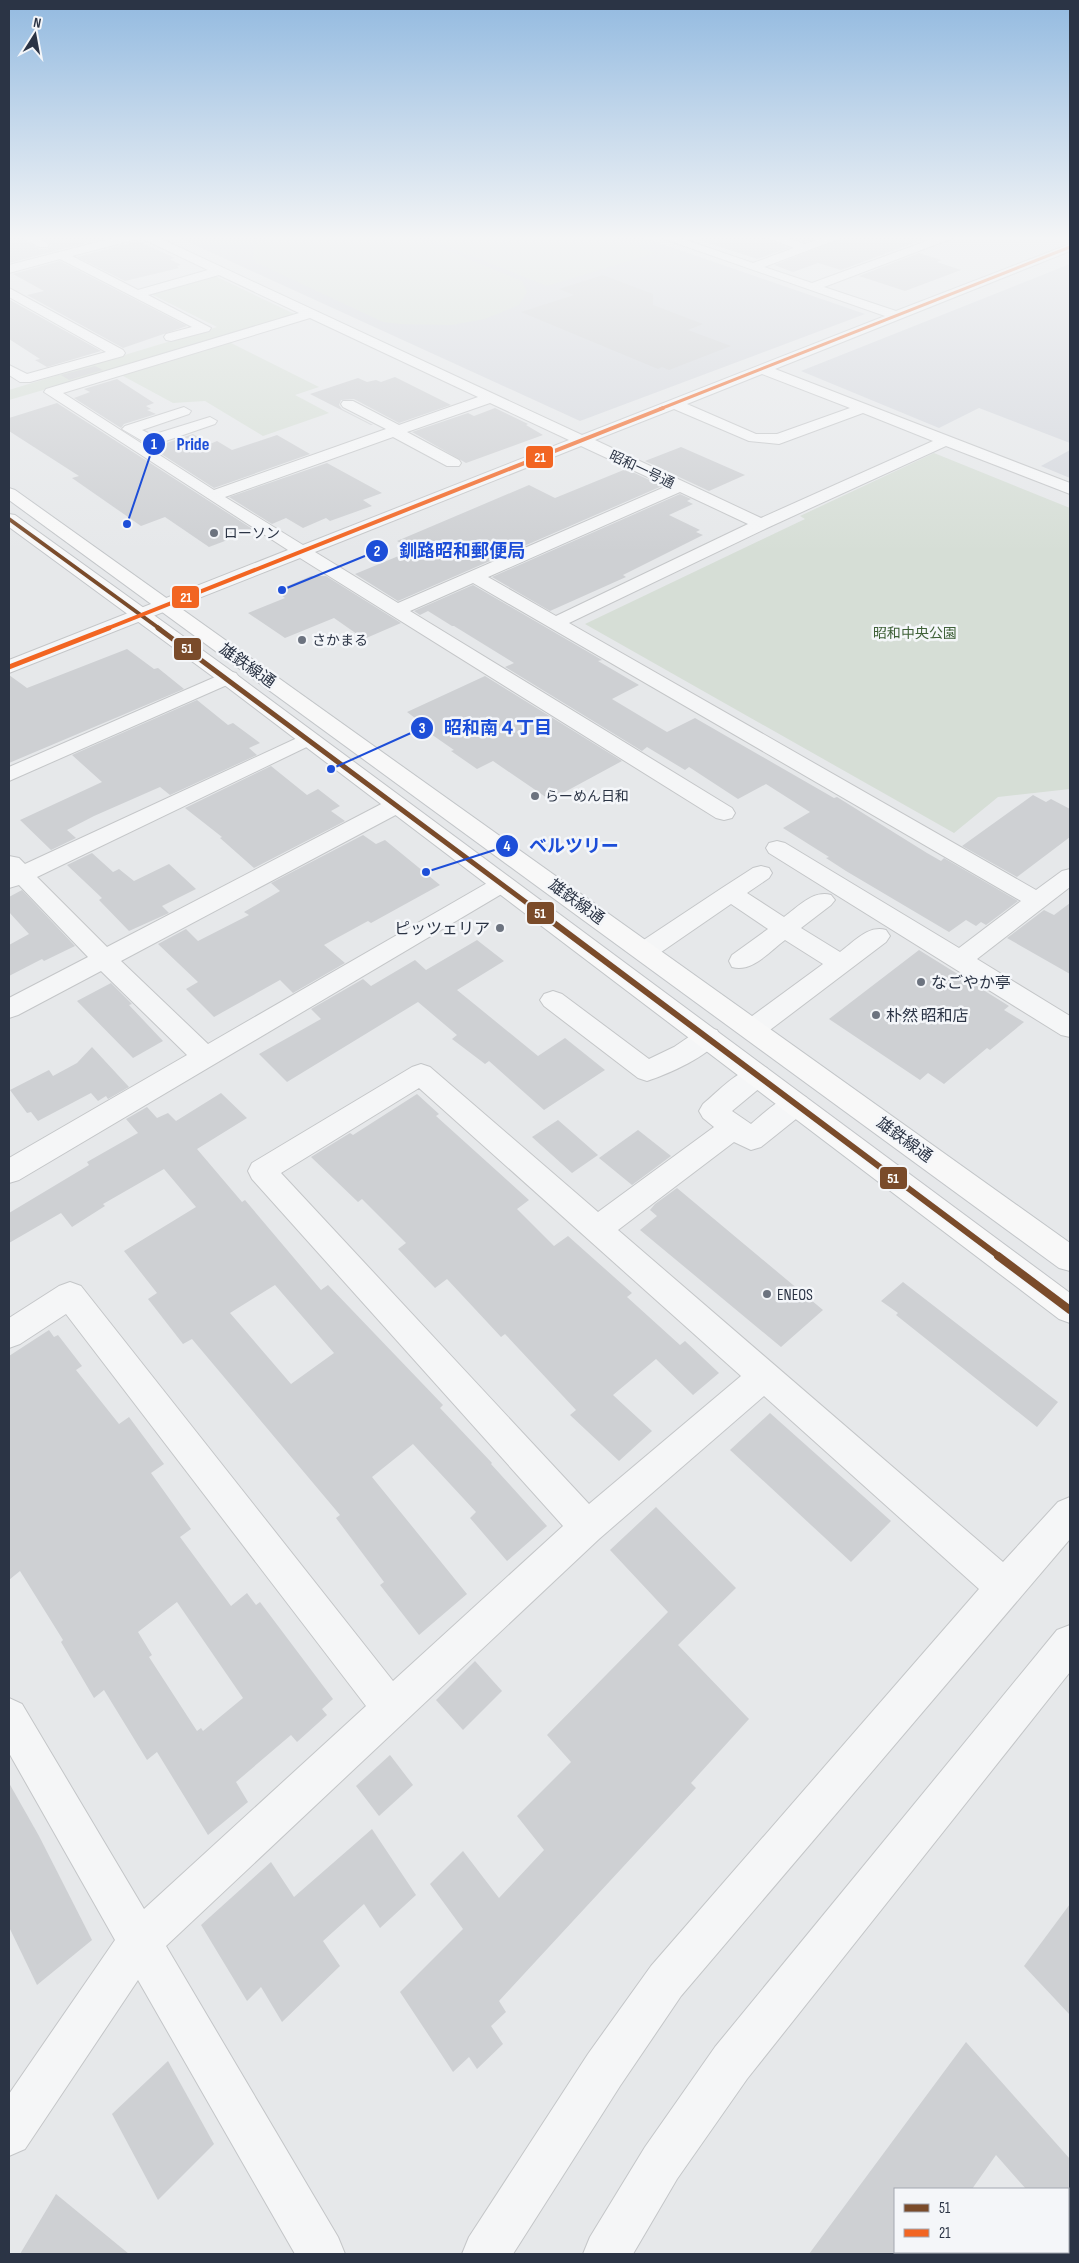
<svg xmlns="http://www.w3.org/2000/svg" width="1079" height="2263" viewBox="0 0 1079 2263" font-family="'Sofia Sans Condensed','Noto Sans JP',sans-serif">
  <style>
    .built { fill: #d4d7dd }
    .green { fill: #d6ded6 }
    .building { fill: #ced0d3; fill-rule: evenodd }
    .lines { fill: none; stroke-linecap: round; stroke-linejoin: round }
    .minor-casing { stroke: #c4c6c8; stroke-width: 2 }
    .major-casing { stroke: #c2c5c8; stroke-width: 2 }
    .minor { fill: #f5f6f7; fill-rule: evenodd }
    .major { fill: #f8f8f8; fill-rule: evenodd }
    .bus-1-far3-casing { stroke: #f4f6f9; stroke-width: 6 }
    .bus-1-far2-casing { stroke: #f4f6f9; stroke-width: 8 }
    .bus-1-far1-casing { stroke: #f4f6f9; stroke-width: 10 }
    .bus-1-casing { stroke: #f4f6f9; stroke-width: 11 }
    .bus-2-far2-casing { stroke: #f4f6f9; stroke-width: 5 }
    .bus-2-far1-casing { stroke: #f4f6f9; stroke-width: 6 }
    .bus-2-casing { stroke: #f4f6f9; stroke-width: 8 }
    .bus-1-far3 { stroke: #7a4b2a; stroke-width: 4 }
    .bus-1-far2 { stroke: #7a4b2a; stroke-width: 5 }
    .bus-1-far1 { stroke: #7a4b2a; stroke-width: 6 }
    .bus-1 { stroke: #7a4b2a; stroke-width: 8 }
    .bus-2-far2 { stroke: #f26522; stroke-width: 3 }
    .bus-2-far1 { stroke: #f26522; stroke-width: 4 }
    .bus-2 { stroke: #f26522; stroke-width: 5 }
    .poi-dot { fill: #6c737f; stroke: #f4f6f9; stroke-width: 2 }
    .labels { text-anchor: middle; stroke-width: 5; stroke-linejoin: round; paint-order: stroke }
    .far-street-label { font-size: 14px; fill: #2b3445; stroke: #f4f6f9 }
    .far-poi-label { font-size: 14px; fill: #2b3445; stroke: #f4f6f9; text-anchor: start }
    .far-park-label { font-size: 14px; fill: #3f6138; stroke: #f4f6f9 }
    .street-label { font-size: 16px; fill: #2b3445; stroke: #f4f6f9 }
    .poi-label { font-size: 16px; fill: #2b3445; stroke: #f4f6f9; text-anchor: start }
    .leader { fill: none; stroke: #1d4ed8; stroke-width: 2 }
    .callout-dot { fill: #1d4ed8; stroke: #f4f6f9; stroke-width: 2 }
    .mark-label { font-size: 15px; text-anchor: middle; font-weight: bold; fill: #fff }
    .callout-label { font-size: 18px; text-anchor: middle; font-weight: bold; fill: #1d4ed8; stroke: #f4f6f9; stroke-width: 5; stroke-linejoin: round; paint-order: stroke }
    .line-badge { stroke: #f4f6f9; stroke-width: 2 }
    .badge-label { font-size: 14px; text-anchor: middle; font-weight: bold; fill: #fff }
  </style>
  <rect width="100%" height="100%" fill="#e6e8ea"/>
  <g class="built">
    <polygon points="173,235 636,235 865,314 580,421"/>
    <polygon points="1070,264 1070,443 979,408 939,428 801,371"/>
    <polygon points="1070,450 1070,478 1041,466"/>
  </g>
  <g class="green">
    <polygon points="272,235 409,235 522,281 527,292 519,305 485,319 452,325 399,324 383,322 257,263 253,258 255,246"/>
    <polygon points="420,235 605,235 655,253 547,286"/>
    <polygon points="215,276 305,319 229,342 319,387 295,395 329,413 263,436 205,401 173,403 112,370 9,400 9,390 217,327 149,293"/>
    <polygon points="934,453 1070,508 1070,789 998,797 954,833 585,624 805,519 800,516"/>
  </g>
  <g class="building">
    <polygon points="9,235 16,235 39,249 47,249 51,245 37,235 116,235 9,263"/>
    <polygon points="700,235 758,235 789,248 757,259 699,240"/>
    <polygon points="786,235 824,235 805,242"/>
    <polygon points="851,235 921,235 922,240 841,270 818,263 793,272 774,265"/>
    <polygon points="138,241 175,258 170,259 181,265 177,266 179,268 125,281 77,257"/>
    <polygon points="919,253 941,260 937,262 961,270 905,291 859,276"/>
    <polygon points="60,261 187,326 123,348 27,295 44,291 13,274"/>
    <polygon points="603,275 653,294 653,305 703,324 688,330 731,346 669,370 662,367 658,369 521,312 574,295 559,289"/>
    <polygon points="9,300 10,300 101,351 47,367 35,360 40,359 9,339"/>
    <polygon points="95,366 103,370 69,380 61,375"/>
    <polygon points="395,377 451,405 399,423 354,399 341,400 339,405 342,409 373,425 371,425 310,394 358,378 367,382 376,380 381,382"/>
    <polygon points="117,379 154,403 146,406 151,409 147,410 156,414 124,424 121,428 74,398 90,392 84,389"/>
    <polygon points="57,403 254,530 209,547 165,517 141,526 72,478 79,476 9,431 9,418"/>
    <polygon points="495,408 528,424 526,425 543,435 466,463 412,432 468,413 474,416"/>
    <polygon points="193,434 210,444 217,441 232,450 277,435 310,454 214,488 152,448"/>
    <polygon points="681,447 745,475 709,491 645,461"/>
    <polygon points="327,463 382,493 363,500 372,506 330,521 326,518 303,528 286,518 272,524 229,497"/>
    <polygon points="626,469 662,486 398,601 355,574 413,550 397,541 529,485 555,498"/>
    <polygon points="680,494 691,499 687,501 693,504 669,515 700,530 696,532 703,535 623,575 626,577 550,611 492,577"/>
    <polygon points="311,576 326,576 401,623 364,639 334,618 285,638 248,613 285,598 276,591"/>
    <polygon points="473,585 602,660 598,661 639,685 612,699 667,732 695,718 834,798 837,797 927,853 941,861 944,858 1018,901 986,925 981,922 976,926 966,920 949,932 846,871 826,858 829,857 783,828 810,812 766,784 738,799 689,767 685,770 647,747 642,751 505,667 514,663 454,626 452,626 428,611 420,615 414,611"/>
    <polygon points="127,649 154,669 158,668 184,689 9,763 9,675 27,688"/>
    <polygon points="485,676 622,761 550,800 493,761 477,769 451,751 454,750 415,723 419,721 407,712"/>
    <polygon points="197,700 228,725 233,723 260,743 249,748 257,755 170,795 160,787 94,816 67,830 76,838 51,850 20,820 102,782 72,755"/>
    <polygon points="271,766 307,795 318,789 340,806 331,811 345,821 254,868 220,838 222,837 185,808"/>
    <polygon points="1033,795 1046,802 1051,799 1070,809 1070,837 1017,877 962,846"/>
    <polygon points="363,835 376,844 385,840 440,885 371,923 368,921 324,945 345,963 293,993 280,980 214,1017 186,989 198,982 158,944 186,929 198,941 249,915 244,912 280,891 271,883"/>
    <polygon points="92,853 113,872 119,869 134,881 169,864 196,889 162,906 169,913 129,931 99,900 102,898 67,865"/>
    <polygon points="22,890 75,946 44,961 42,959 9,976 9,945 29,934 9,912 9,897"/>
    <polygon points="1070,903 1070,974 1007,938 1044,910 1054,915"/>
    <polygon points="477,940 504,961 457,990 538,1056 565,1038 605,1070 544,1110 489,1061 485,1064 452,1039 457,1035 418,1002 287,1082 259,1054 321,1019 311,1009 363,979 371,986 415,960 426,970"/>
    <polygon points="919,950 1009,1006 1004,1010 1024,1022 990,1050 987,1048 944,1084 928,1073 920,1080 829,1019"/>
    <polygon points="111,983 132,1004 129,1005 163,1041 133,1058 77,1001"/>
    <polygon points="92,1047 129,1087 108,1099 106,1096 98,1101 91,1093 38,1121 31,1112 27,1113 10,1090 49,1070 53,1076 77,1063"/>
    <path d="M221 1093 247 1118 197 1149 242 1202 245 1200 321 1290 328 1285 443 1405 440 1408 492 1463 491 1464 547 1526 507 1561 470 1518 476 1512 413 1444 372 1477 467 1594 419 1635 380 1585 384 1582 336 1518 340 1515 192 1339 183 1344 148 1299 157 1293 124 1251 196 1207 164 1169 103 1204 105 1206 72 1227 61 1213 9 1243V1213L89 1165 87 1162 138 1133 126 1119 147 1107 157 1118 168 1113 176 1121ZM275 1285 334 1353 291 1384 230 1313Z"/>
    <polygon points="417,1094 439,1114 436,1116 529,1200 517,1209 554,1246 568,1236 632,1293 627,1297 680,1345 685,1341 719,1373 693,1395 656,1359 613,1395 652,1431 619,1461 570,1415 576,1410 505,1334 501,1337 447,1279 435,1288 398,1249 406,1243 362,1199 358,1202 311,1157 350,1133 353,1135"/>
    <polygon points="558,1120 598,1155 572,1173 532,1137"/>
    <polygon points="638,1130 671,1156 632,1185 599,1158"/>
    <polygon points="677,1188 823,1310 781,1347 640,1230 657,1216 650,1210 655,1204"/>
    <polygon points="903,1282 1058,1402 1037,1427 896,1315 898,1313 881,1301"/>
    <path d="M49 1330 54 1337 58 1335 82 1366 76 1370 119 1424 129 1417 164 1464 151 1473 191 1529 180 1537 231 1606 247 1593 256 1605 260 1602 333 1699 322 1709 327 1715 297 1742 291 1735 236 1782 248 1802 208 1835 157 1752 147 1760 104 1690 94 1698 61 1642 63 1640 20 1571 9 1580V1356ZM177 1602 243 1698 203 1731 201 1728 197 1731 149 1657 152 1655 138 1632Z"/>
    <polygon points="770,1413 891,1521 851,1562 730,1450"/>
    <polygon points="656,1507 736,1588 678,1645 749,1719 691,1783 696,1788 499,2001 506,2012 491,2026 503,2044 477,2069 469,2057 453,2072 400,1992 463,1929 430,1884 463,1851 499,1898 544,1850 517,1816 571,1762 547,1735 668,1612 610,1550"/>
    <polygon points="475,1661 502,1691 463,1730 436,1700"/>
    <polygon points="390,1755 413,1785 379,1816 356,1786"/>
    <polygon points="9,1783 39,1836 92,1940 37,1985 9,1927"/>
    <polygon points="372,1829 416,1895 380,1928 364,1904 323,1941 340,1966 282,2022 261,1987 247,2001 201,1925 271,1862 294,1897"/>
    <polygon points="1070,1904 1070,2015 1024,1966"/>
    <polygon points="966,2042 1070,2159 1070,2189 1026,2189 996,2155 972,2189 895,2189 895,2254 809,2254"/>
    <polygon points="168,2061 214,2144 158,2200 112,2114"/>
    <polygon points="56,2194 129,2254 20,2254"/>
  </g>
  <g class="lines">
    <defs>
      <g id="minor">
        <polygon points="18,235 33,235 49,245 47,247 39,247"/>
        <path d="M125 235H153L582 435 885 316 653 235H671L753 263 794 248 760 235H779L805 244 831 235H849L764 267 812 283 943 235H961L824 287 896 311 1070 244V251L775 369 1070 483V494L946 446 767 528 569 623 1036 890 1062 871 1070 869V887L977 959 1070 1016V1037L1061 1035 769 853 766 848 769 843 777 841 785 843 959 948 1021 901 473 583 410 611 732 808 735 813 732 818 724 820 716 818 300 558 9 673V660L288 550 44 392 46 389 299 313 219 275 148 295 211 328 209 331 171 341 166 340 164 337 166 334 192 327 60 259 9 273V265ZM141 238 208 270 138 290 72 256ZM310 318 478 397 399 425 353 401H343L341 404 343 407 386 429 214 490 63 393ZM762 374 850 408 777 434H756L687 404ZM490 403 569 440 303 545 225 497 393 437 447 466H459L461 463 459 460 407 432ZM674 409 749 441 779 444 863 413 933 441 761 518 595 440ZM581 446 667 486 398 603 315 552ZM680 492 748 524 556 616 488 577Z"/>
        <polygon points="9,288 123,350 125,353 123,356 30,382 20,382 9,375 9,365 27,374 106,352 9,297"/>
        <polygon points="184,407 191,411 189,414 142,430 152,435 210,417 217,421 215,424 151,446 122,429 125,426"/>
        <polygon points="229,671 236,673 239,677 236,681 9,781 9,767"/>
        <polygon points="308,733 315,735 318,739 315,743 37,877 107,947 389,800 397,798 405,800 408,805 405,810 121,961 208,1044 494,879 502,876 510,879 514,884 510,889 19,1180 9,1183 9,1158 187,1055 101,971 18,1015 9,1018 9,998 88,957 19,885 9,888 9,856 19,858 25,864"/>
        <path d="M761 866 769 868 772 873 769 878 747 893 784 917C798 907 813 890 831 895L835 900 831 905 801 928 840 952C854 942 868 925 886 930L890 936 886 942 762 1036 753 1038 744 1036 740 1029 744 1022 823 964 785 940C770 951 752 973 732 967L729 961 732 955 768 929 731 904 654 957 645 959 636 957 633 951 636 945 722 888 753 868Z"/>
        <path d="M553 991 562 994 649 1059 674 1047 699 1030 708 1028 717 1030 721 1037C710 1056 668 1074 647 1081L638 1078 544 1006 540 1000 544 994Z"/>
        <path d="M421 1064 430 1067 598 1212 714 1127 703 1118 699 1111 703 1104C720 1090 745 1061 767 1068L771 1075 767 1082 732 1111 751 1124C766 1112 785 1090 806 1097L810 1104 806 1111 761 1147 751 1150 734 1142 618 1230 1003 1562 1058 1502 1070 1497V1539L681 1996 620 2086 513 2254H462L469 2237 588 2054 651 1966 979 1589 764 1396 599 1539 166 1946 338 2237 345 2254H295L138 1980 25 2149 9 2156V2094L115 1940 9 1753V1698L22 1704 144 1909 366 1706 66 1314 20 1344 9 1348V1318L59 1286 70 1282 81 1286 393 1681 563 1526 252 1179 248 1171 252 1163 412 1067ZM419 1088 741 1376 589 1504 281 1173Z"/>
        <polygon points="1070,1625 1070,1672 747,2079 677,2179 633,2254 583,2254 590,2237 645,2147 715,2047 1057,1630"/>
      </g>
      <g id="major">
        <polygon points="9,488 15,490 1070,1243 1070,1271 1059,1268 9,500"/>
        <polygon points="9,514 15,515 241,678 1070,1293 1070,1323 1059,1319 227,687 9,527"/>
      </g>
    </defs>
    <use href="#minor" class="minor-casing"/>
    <use href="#major" class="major-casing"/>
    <use href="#minor" class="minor"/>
    <use href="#major" class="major"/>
    <defs>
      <polyline id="bus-1-far3" points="9,519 160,629"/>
      <polyline id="bus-1-far2" points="158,628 531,906"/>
      <polyline id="bus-1-far1" points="530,905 1000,1257"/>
      <polyline id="bus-1" points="998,1256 1070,1310"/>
      <polyline id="bus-2-far2" points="660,409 1070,247"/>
      <polyline id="bus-2-far1" points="106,629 663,408"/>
      <polyline id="bus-2" points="9,667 109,628"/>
    </defs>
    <use href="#bus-1-far3" class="bus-1-far3-casing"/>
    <use href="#bus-1-far2" class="bus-1-far2-casing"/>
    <use href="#bus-1-far1" class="bus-1-far1-casing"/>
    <use href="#bus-1" class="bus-1-casing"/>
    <use href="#bus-2-far2" class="bus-2-far2-casing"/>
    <use href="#bus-2-far1" class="bus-2-far1-casing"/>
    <use href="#bus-2" class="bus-2-casing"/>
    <use href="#bus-1-far3" class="bus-1-far3"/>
    <use href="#bus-1-far2" class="bus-1-far2"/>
    <use href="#bus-1-far1" class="bus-1-far1"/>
    <use href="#bus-1" class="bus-1"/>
    <use href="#bus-2-far2" class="bus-2-far2"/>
    <use href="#bus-2-far1" class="bus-2-far1"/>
    <use href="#bus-2" class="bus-2"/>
  </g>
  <linearGradient id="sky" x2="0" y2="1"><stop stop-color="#93bae0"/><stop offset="0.43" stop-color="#f4f5f6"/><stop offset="1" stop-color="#f4f5f6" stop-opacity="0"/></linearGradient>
  <rect width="1079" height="552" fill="url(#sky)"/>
  <g class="poi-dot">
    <circle cx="214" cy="533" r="5"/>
    <circle cx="302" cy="640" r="5"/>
    <circle cx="535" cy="796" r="5"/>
    <circle cx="500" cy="928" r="5"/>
    <circle cx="921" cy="982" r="5"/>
    <circle cx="876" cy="1015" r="5"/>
    <circle cx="767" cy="1294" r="5"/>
  </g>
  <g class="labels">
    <g class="far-street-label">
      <text transform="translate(642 469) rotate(25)" y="5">昭和一号通</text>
    </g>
    <g class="far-poi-label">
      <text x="224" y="538">ローソン</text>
      <text x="312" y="645">さかまる</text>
      <text x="545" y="801">らーめん日和</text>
    </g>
    <g class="far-park-label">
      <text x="915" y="638">昭和中央公園</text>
    </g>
    <g class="street-label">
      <text transform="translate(248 665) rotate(35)" y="6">雄鉄線通</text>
      <text transform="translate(577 901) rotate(36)" y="6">雄鉄線通</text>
      <text transform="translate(905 1139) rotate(36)" y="6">雄鉄線通</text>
    </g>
    <g class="poi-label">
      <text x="490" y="934" text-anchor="end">ピッツェリア</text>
      <text x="931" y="988">なごやか亭</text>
      <text x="886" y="1021">朴然 昭和店</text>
      <text x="777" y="1300">ENEOS</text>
    </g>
  </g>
  <path class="leader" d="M127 524L154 444M282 590L377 551M331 769L422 728M426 872L507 846"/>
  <g class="callout-dot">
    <circle cx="127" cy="524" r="5"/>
    <circle cx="282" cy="590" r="5"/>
    <circle cx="331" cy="769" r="5"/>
    <circle cx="426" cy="872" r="5"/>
    <circle cx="154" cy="444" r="12"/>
    <circle cx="377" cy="551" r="12"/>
    <circle cx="422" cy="728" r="12"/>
    <circle cx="507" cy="846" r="12"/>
  </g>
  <g class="mark-label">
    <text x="154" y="449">1</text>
    <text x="377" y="556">2</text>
    <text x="422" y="733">3</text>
    <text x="507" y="851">4</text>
  </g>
  <g class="callout-label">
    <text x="193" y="450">Pride</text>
    <text x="462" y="557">釧路昭和郵便局</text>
    <text x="498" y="734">昭和南４丁目</text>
    <text x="574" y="852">ベルツリー</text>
  </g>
  <g class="line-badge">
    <rect x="525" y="445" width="29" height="24" rx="5" fill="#f26522"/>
    <rect x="171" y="585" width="29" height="24" rx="5" fill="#f26522"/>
    <rect x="173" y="637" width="29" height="24" rx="5" fill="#7a4b2a"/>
    <rect x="526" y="901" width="29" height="24" rx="5" fill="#7a4b2a"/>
    <rect x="879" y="1166" width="29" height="24" rx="5" fill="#7a4b2a"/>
  </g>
  <g class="badge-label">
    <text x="540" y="462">21</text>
    <text x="186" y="602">21</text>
    <text x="187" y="653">51</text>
    <text x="540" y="918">51</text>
    <text x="893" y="1183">51</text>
  </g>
  <rect width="1079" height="2263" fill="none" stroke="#2b3445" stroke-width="20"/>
  <rect x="894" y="2188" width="175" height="65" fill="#f4f6f9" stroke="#a4a8b1"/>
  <rect x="904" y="2204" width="25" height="8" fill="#7a4b2a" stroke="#a4a8b1"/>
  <text x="939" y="2213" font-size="15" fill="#2b3445">51</text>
  <rect x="904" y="2229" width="25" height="8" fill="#f26522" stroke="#a4a8b1"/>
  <text x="939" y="2238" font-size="15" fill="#2b3445">21</text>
  <g transform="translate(35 35) rotate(11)" stroke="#f4f6f9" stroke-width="4" paint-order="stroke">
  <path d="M0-4L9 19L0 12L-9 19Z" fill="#2b3445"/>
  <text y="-8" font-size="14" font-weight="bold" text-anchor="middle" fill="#2b3445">N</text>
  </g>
</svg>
